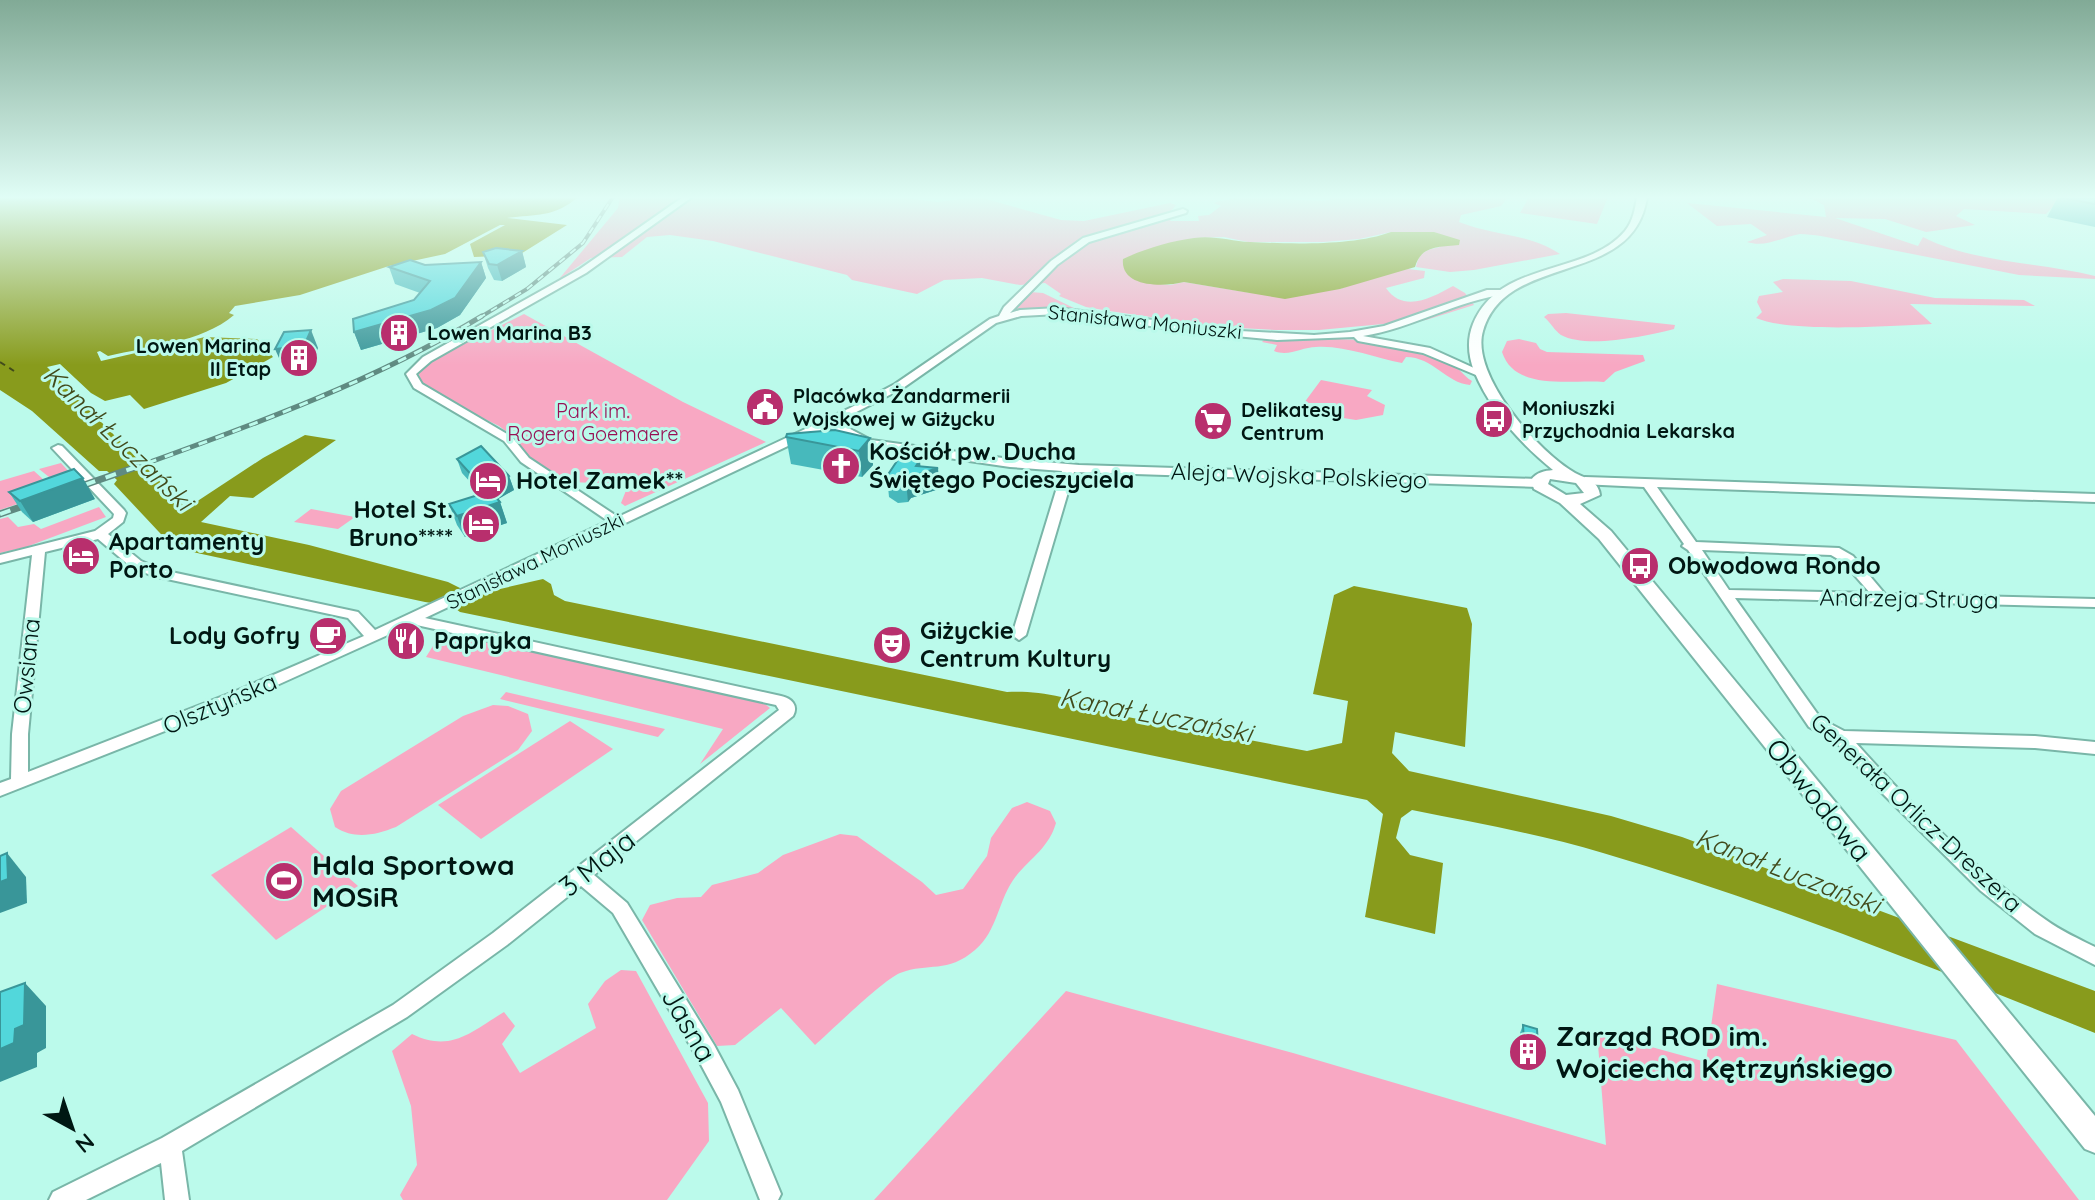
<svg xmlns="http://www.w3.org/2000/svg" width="2095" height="1200" viewBox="0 0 2095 1200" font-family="Quicksand,sans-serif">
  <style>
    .green { fill: #f8a8c3 }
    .water { fill: #889b1c }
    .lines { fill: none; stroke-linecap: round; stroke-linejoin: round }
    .ferry { stroke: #414a1b; stroke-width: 2; stroke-dasharray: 6 5; stroke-linecap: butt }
    .minor-casing { stroke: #79b6a8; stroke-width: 4 }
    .major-casing { stroke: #79b6a8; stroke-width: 4 }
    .minor { fill: #fff; fill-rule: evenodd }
    .major { fill: #fff; fill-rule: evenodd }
    .rail-far2-casing { stroke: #5f8a81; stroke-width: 4 }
    .rail-far1-casing { stroke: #5f8a81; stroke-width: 5 }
    .rail-casing { stroke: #5f8a81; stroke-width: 7 }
    .rail-far2 { stroke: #bbfaeb; stroke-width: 2; stroke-dasharray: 7; stroke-linecap: butt }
    .rail-far1 { stroke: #bbfaeb; stroke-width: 3; stroke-dasharray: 9; stroke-linecap: butt }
    .rail { stroke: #bbfaeb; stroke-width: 4; stroke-dasharray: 11; stroke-linecap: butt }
    .wall { fill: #47b9bc }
    .shaded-wall { fill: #399699 }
    .building { fill: #52d7db; stroke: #399699; stroke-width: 2 }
    .labels { text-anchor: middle; stroke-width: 6; stroke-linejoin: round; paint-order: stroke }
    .far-street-label { font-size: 20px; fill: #001713; stroke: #bbfaeb }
    .far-poi-label { font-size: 20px; font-weight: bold; fill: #001713; stroke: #bbfaeb; text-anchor: start }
    .far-park-label { font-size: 20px; fill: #980f54; stroke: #bbfaeb }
    .poi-label { font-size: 24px; font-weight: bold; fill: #001713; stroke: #bbfaeb; text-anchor: start }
    .street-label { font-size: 24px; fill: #001713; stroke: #bbfaeb }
    .water-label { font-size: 26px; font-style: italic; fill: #414a1b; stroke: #bbfaeb }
    .near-street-label { font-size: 28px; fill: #001713; stroke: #bbfaeb }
    .near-poi-label { font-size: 28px; font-weight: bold; fill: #001713; stroke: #bbfaeb; text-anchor: start }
  </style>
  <rect width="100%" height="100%" fill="#bbfaeb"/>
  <g class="green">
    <path d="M620 197H898L937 202 979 197 1061 220 1084 221 1170 203 1176 205 1166 217 1171 221H1199L1198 216 1209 215 1221 206 1214 203C1251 191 1290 203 1329 200L1332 197H1508L1501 206 1461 215 1459 222C1494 236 1528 233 1560 254L1474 270 1450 272 1416 267C1419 252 1426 250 1440 247L1434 232H1391L1359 239 1323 242H1248L1224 237 1195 238 1123 259 1132 276 1141 282 1170 285 1184 282 1251 293 1340 289 1372 277 1408 269 1425 271 1424 278 1386 288C1404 314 1433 297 1453 286L1465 293 1474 305 1426 320 1319 330H1276L1221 327 1109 311 1086 307 1059 296 1061 294 1045 283 1020 285 982 278 944 280 917 294 852 280 847 275 713 241 670 235 647 237 622 257 591 258 559 279 618 208Z"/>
    <polygon points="1529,197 1608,197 1597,224 1520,213"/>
    <path d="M1808 197H2062L2046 214 1964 209 1956 216 1975 225 1926 232 1885 219 1835 218 1918 246 1923 237C1973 263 2039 262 2095 276V279L2019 275 1821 236C1814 235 1806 234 1800 234 1782 237 1766 248 1747 242L1767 235 1751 224 1717 226 1687 203 1826 217 1824 205Z"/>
    <path d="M1783 279 1851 281 1935 298 2024 300 2035 306 1910 304 1932 324C1890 326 1791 333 1756 318L1762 312 1757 302 1759 296 1783 292 1773 282Z"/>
    <polygon points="1030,292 1043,293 1076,309 1011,311"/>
    <path d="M1566 313 1675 325 1674 329C1646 336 1587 349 1561 335 1555 331 1551 323 1544 317L1548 314Z"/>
    <polygon points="524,314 683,402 766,442 625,506 621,503 627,488 622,484 569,482 528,456 516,439 499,426 446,400 422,383 418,372 429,361"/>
    <path d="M1266 338C1326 341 1393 332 1449 361 1459 367 1463 376 1472 381L1470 385C1446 383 1433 357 1406 357L1402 363C1375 358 1344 345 1316 347 1302 347 1289 357 1274 351L1277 345 1262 342Z"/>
    <path d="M1519 339 1536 343 1540 349 1547 352 1643 355 1645 361 1615 372 1604 382C1571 379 1515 392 1502 352L1507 341Z"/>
    <polygon points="1321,380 1372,390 1367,396 1385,405 1383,415 1356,420 1311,413 1307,409 1338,403 1304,403"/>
    <polygon points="61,463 72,475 64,488 0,510 0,481 34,471 44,480 49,477 39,469"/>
    <polygon points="99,507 106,517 26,547 0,553 0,519 8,517 18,527 34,524 41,529"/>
    <polygon points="311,509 355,517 338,529 294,522"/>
    <polygon points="443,630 761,701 770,708 700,764 723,729 426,657"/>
    <polygon points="506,692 665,729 658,737 500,699"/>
    <path d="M493 705 508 706 528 714 532 731 518 750 396 827C375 835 355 840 335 827L330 809 341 791 463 716Z"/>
    <polygon points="570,721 613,749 481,839 438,805"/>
    <path d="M1027 802 1050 811 1056 823C1049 847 1032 857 1016 876 998 899 998 931 975 950 947 974 929 962 900 973 883 980 832 1030 815 1045L781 1008 735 1045 717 1046 642 920 650 905 677 898 701 897 712 885 758 873 783 855 840 834 857 836 922 882 936 895 963 889 987 856 991 838 1012 808Z"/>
    <polygon points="291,827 358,886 276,940 211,875"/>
    <path d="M621 970 636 971 708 1103 709 1141 667 1200H403L400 1195 417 1165 411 1106 392 1051 412 1034C451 1053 471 1032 504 1012L515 1026 502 1044 520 1073 596 1028 588 1004 605 981Z"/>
    <polygon points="1717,984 1956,1040 2079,1200 874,1200 1066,991 1293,1053 1606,1145 1597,1032 1706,1062"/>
  </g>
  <g class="water">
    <path d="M0 197H578C554 218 535 214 507 218L567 225 519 255 474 257 470 244 505 225H500L445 254 389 266 300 295 235 306 229 313 234 315C201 343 149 346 108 356L100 351 97 352 101 361 205 337 257 339 273 357 226 383 144 409 130 395 105 401 91 393 60 364 47 367 183 505 193 504 263 458 305 435 336 440 253 498 230 496 201 522 309 545 448 582 474 595 543 579 551 584 554 595 565 601 1007 692C1035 690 1077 697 1101 712L1307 751 1342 743 1348 701 1313 694 1334 595 1354 586 1467 608 1472 624 1465 747 1395 732 1392 753 1409 771 1611 816 1682 837 2095 991V1033C1933 968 1770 902 1603 853 1540 834 1476 823 1412 810L1401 818 1396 838 1410 855 1443 863 1435 934 1365 917 1383 814 1367 800 460 612 452 606 425 602 174 548 114 484 117 480 107 471H99L32 411 0 390Z"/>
    <path d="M1391 232H1434L1460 240 1459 245C1440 247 1421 245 1415 267L1340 289 1285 299 1184 282C1164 287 1120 288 1123 259 1144 249 1171 241 1194 238 1213 235 1231 241 1250 242 1290 244 1354 246 1391 232Z"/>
  </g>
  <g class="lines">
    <polyline class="ferry" points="0,362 14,371"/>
    <defs>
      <g id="minor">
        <path d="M683 197H692L586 273 431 361 416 374 422 384 512 437 529 458 618 517 850 408 895 384 990 319 999 316 1004 307 1051 261 1083 238 1183 209 1187 211 1186 213 1089 242 1057 265 1010 313 1020 310 1058 308 1240 331 1314 335 1350 332 1384 326 1487 290H1507V294C1458 300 1413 328 1363 336L1430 348 1485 373 1480 376 1476 375 1423 353 1358 341 1354 337 1277 340 1204 333 1058 314 1021 316 996 323 903 388 837 422 871 440 1010 459 1079 465 1538 479 1544 483 1538 487 1074 472 1026 635 1019 640 1012 635 1062 471 1010 467 853 444 847 441 852 438 828 427 425 618 781 696C791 698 799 705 793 716L594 875 627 903 714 1045 738 1090 781 1194 778 1200H760L721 1102 698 1059 613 913 581 886 507 945 407 1017 182 1151 189 1200H165L161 1163 86 1200H49L53 1192 162 1138 393 1005 493 933 779 710 776 705 412 624 246 699 0 796V783L11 779 12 734 32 555 0 563V555L95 531 113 518 114 514 52 448 58 445 62 446 124 510 126 513 123 522 108 534 141 561 162 570 358 612 375 630 608 521 521 462 504 441 414 388 406 374 423 357 580 269ZM98 539 131 567 153 576 348 618 364 636 236 691 28 772V734L45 552Z"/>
        <path d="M1585 477 2095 494V502L1657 487 1696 542 1839 548 1853 556 1885 594 2095 599V607L1735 598 1821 719 1844 731 2035 736 2095 742V754L2035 748 1856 743C1913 807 1976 871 2046 920 2061 931 2079 939 2095 947V965L2035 934 1981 891 1876 787 1835 741 1809 727 1688 550 1682 546 1684 544 1644 487 1581 484 1579 481ZM1702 550 1831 555 1843 562 1870 593 1729 590Z"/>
      </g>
      <path id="major" d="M1637 197H1647C1634 288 1506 251 1483 331 1470 375 1539 453 1575 473 1586 479 1598 480 1600 495L1580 504 1611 531 2095 1116V1153L2085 1149 1599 539 1560 503 1534 489 1531 480C1537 472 1544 471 1553 470 1520 443 1490 410 1474 371 1468 355 1467 339 1473 324 1500 259 1586 277 1625 231 1633 221 1635 209 1637 197ZM1550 479 1576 483 1584 493 1566 495 1548 484Z"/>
    </defs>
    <use href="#minor" class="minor-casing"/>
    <use href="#major" class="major-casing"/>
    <use href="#minor" class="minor"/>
    <use href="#major" class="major"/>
    <defs>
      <polyline id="rail-far2" points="479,318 527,289 583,243 613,197"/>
      <path id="rail-far1" d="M131 469C250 426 373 382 482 316"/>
      <g id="rail">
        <polyline points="64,492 136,467"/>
        <polyline points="0,514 38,501"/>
      </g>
    </defs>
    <use href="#rail-far2" class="rail-far2-casing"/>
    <use href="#rail-far1" class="rail-far1-casing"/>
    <use href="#rail" class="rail-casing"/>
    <use href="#rail-far2" class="rail-far2"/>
    <use href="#rail-far1" class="rail-far1"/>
    <use href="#rail" class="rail"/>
  </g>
  <g class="wall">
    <polygon points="2058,197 2095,197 2095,227 2047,217"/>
    <polygon points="522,251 526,267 502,281 494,280 488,268 483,252"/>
    <polygon points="481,262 486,278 460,315 437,328 361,350 354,332 414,300 420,293 395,284 389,267"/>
    <polygon points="786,437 870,438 873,465 862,477 791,464"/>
    <polygon points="457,459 509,476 514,490 497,499 500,502 507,523 465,537 457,525 449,504 481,494 462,473"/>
    <polygon points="920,460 920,466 938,468 939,489 911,498 908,502 898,503 889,497 887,476"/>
    <polygon points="9,492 95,499 33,522 22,512"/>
    <polygon points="1523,1025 1539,1063 1535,1071 1522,1068 1520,1033"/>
  </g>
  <g class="shaded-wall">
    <polygon points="522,251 526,267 502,281 497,265"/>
    <polygon points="481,262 486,278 460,315 437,328 361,350 354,332 431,310"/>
    <polygon points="311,330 318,348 312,364 283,367 275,349"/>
    <polygon points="870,438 873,465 862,477 859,451"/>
    <polygon points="920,460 921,474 938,468 939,489 911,498 908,502 906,481"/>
    <polygon points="509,476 514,490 490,504 485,490"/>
    <polygon points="83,478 95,499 33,522 20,501"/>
    <polygon points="500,502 507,523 465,537 457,516"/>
    <polygon points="7,853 26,877 27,903 0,913 0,882"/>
    <polygon points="25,983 46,1006 46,1048 37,1053 37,1067 0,1082 0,1049 15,1029"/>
  </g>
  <g class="building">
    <polygon points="2058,197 2095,197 2095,204"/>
    <polygon points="496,248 522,251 497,265 489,264 483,252"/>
    <polygon points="410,260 425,265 481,262 455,298 431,310 354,332 353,319 414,300 430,281 389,267"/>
    <polygon points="311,330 304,346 275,349 284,332"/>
    <polygon points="835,430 870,438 859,451 786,437 787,434"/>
    <polygon points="481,446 509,476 485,490 457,459"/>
    <polygon points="899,458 920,460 916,466 938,468 909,477 906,481 896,482 887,476"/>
    <polygon points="74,469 83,478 20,501 9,492"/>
    <polygon points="491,491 500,502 457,516 449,504"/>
    <polygon points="7,853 8,879 0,882 0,856"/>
    <polygon points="25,983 24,1025 15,1029 14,1043 0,1049 0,992"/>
    <polygon points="1523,1025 1537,1029 1539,1063 1525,1060"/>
  </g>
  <linearGradient id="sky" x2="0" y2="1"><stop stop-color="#81aa96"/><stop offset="0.54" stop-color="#e0fdf6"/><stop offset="1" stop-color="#e0fdf6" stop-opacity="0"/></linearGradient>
  <rect width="2095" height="365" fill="url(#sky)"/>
  <defs>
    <symbol id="building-disc" viewBox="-11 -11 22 22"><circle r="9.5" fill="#b82f6d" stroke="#bbfaeb"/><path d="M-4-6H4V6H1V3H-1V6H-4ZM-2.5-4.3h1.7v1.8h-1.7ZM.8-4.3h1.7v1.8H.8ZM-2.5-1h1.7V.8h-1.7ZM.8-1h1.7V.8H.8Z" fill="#fff"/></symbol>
    <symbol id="civic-disc" viewBox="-11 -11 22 22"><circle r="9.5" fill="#b82f6d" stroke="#bbfaeb"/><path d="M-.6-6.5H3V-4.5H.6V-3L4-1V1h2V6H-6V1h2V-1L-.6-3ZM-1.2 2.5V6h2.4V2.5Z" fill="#fff"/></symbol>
    <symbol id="bus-disc" viewBox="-11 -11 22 22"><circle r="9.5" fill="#b82f6d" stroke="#bbfaeb"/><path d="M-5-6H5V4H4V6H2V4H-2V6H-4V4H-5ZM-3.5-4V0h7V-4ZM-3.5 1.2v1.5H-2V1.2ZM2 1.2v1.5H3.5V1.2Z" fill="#fff"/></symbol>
    <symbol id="supermarket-disc" viewBox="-11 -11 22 22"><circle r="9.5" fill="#b82f6d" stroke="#bbfaeb"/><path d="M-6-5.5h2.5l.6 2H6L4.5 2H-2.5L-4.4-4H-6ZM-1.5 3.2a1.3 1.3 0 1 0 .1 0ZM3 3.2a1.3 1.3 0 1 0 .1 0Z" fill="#fff"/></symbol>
    <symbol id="church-disc" viewBox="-11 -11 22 22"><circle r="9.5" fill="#b82f6d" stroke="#bbfaeb"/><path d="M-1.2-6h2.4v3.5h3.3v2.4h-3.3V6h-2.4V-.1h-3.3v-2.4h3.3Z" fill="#fff"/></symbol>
    <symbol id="hotel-disc" viewBox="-11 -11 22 22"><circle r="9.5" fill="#b82f6d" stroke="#bbfaeb"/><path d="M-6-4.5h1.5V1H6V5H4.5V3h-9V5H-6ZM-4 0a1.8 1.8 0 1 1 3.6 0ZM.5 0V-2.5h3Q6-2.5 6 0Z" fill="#fff"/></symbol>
    <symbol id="cafe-disc" viewBox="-11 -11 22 22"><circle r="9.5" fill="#b82f6d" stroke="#bbfaeb"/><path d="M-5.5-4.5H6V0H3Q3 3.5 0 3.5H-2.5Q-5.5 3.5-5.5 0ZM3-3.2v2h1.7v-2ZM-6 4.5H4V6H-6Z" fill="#fff"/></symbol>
    <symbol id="restaurant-disc" viewBox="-11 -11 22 22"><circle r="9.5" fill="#b82f6d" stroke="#bbfaeb"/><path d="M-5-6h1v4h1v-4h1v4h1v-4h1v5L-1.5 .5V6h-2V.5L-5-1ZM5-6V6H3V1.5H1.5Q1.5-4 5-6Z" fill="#fff"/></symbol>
    <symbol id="theatre-disc" viewBox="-11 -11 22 22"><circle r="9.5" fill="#b82f6d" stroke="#bbfaeb"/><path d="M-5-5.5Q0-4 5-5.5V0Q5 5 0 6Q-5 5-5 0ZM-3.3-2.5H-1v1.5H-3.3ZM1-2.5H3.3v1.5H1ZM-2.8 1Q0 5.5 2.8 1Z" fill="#fff"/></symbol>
    <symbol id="stadium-disc" viewBox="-11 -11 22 22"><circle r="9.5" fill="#b82f6d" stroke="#bbfaeb"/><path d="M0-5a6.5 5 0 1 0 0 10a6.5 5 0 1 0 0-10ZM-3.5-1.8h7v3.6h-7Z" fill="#fff"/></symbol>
  </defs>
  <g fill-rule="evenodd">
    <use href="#building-disc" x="377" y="311" width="44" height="44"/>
    <use href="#building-disc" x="277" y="336" width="44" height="44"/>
    <use href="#civic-disc" x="743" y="385" width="44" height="44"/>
    <use href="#bus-disc" x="1472" y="397" width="44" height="44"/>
    <use href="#supermarket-disc" x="1191" y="399" width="44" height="44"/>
    <use href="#church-disc" x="819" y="444" width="44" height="44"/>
    <use href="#hotel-disc" x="466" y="459" width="44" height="44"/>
    <use href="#hotel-disc" x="459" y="502" width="44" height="44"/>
    <use href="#hotel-disc" x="59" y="534" width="44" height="44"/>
    <use href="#bus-disc" x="1618" y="544" width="44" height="44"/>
    <use href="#cafe-disc" x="306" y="614" width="44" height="44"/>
    <use href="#restaurant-disc" x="384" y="619" width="44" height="44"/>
    <use href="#theatre-disc" x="870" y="623" width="44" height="44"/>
    <use href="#stadium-disc" x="262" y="859" width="44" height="44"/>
    <use href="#building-disc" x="1506" y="1030" width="44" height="44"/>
  </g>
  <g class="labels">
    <g class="far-street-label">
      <text transform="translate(1145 322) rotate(6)" y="7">Stanisława Moniuszki</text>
      <text transform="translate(535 561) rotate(-26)" y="7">Stanisława Moniuszki</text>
    </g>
    <g class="far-poi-label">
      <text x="427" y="340">Lowen Marina B3</text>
      <text x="271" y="353" text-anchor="end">Lowen Marina<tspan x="271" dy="23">II Etap</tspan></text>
      <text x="793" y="403">Placówka Żandarmerii<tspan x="793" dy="23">Wojskowej w Giżycku</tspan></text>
      <text x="1522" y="415">Moniuszki<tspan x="1522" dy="23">Przychodnia Lekarska</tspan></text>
      <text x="1241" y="417">Delikatesy<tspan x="1241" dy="23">Centrum</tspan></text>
    </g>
    <g class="far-park-label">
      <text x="593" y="418">Park im.<tspan x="593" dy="23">Rogera Goemaere</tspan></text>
    </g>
    <g class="poi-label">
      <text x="869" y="460">Kościół pw. Ducha<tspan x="869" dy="28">Świętego Pocieszyciela</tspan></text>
      <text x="516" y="489">Hotel Zamek**</text>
      <text x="453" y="518" text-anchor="end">Hotel St.<tspan x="453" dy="28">Bruno****</tspan></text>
      <text x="109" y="550">Apartamenty<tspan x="109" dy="28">Porto</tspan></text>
      <text x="1668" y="574">Obwodowa Rondo</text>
      <text x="920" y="639">Giżyckie<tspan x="920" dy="28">Centrum Kultury</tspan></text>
      <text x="300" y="644" text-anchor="end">Lody Gofry</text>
      <text x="434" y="649">Papryka</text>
    </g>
    <g class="street-label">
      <text transform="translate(1299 476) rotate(2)" y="8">Aleja Wojska Polskiego</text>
      <text transform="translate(1909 599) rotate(1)" y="8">Andrzeja Struga</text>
      <text transform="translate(27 666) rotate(-84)" y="8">Owsiana</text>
      <text transform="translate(220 704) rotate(-23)" y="8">Olsztyńska</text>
      <text transform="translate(1916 813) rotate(43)" y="8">Generała Orlicz-Dreszera</text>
    </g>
    <g class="water-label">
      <text transform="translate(118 438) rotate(44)" y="9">Kanał Łuczański</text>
      <text transform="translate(1156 715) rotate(11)" y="9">Kanał Łuczański</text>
      <text transform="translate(1788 871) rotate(21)" y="9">Kanał Łuczański</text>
    </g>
    <g class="near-street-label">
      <text transform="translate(1819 800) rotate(51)" y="10">Obwodowa</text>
      <text transform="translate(597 863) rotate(-38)" y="10">3 Maja</text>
      <text transform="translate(689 1025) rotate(60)" y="10">Jasna</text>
    </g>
    <g class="near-poi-label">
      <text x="312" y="875">Hala Sportowa<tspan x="312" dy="32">MOSiR</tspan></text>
      <text x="1556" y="1046">Zarząd ROD im.<tspan x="1556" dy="32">Wojciecha Kętrzyńskiego</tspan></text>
    </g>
  </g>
  <g transform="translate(72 1128) rotate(140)" stroke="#bbfaeb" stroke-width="6" paint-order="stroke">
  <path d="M0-6L14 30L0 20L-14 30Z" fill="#001713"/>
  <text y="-12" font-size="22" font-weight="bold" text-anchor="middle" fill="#001713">N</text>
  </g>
</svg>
